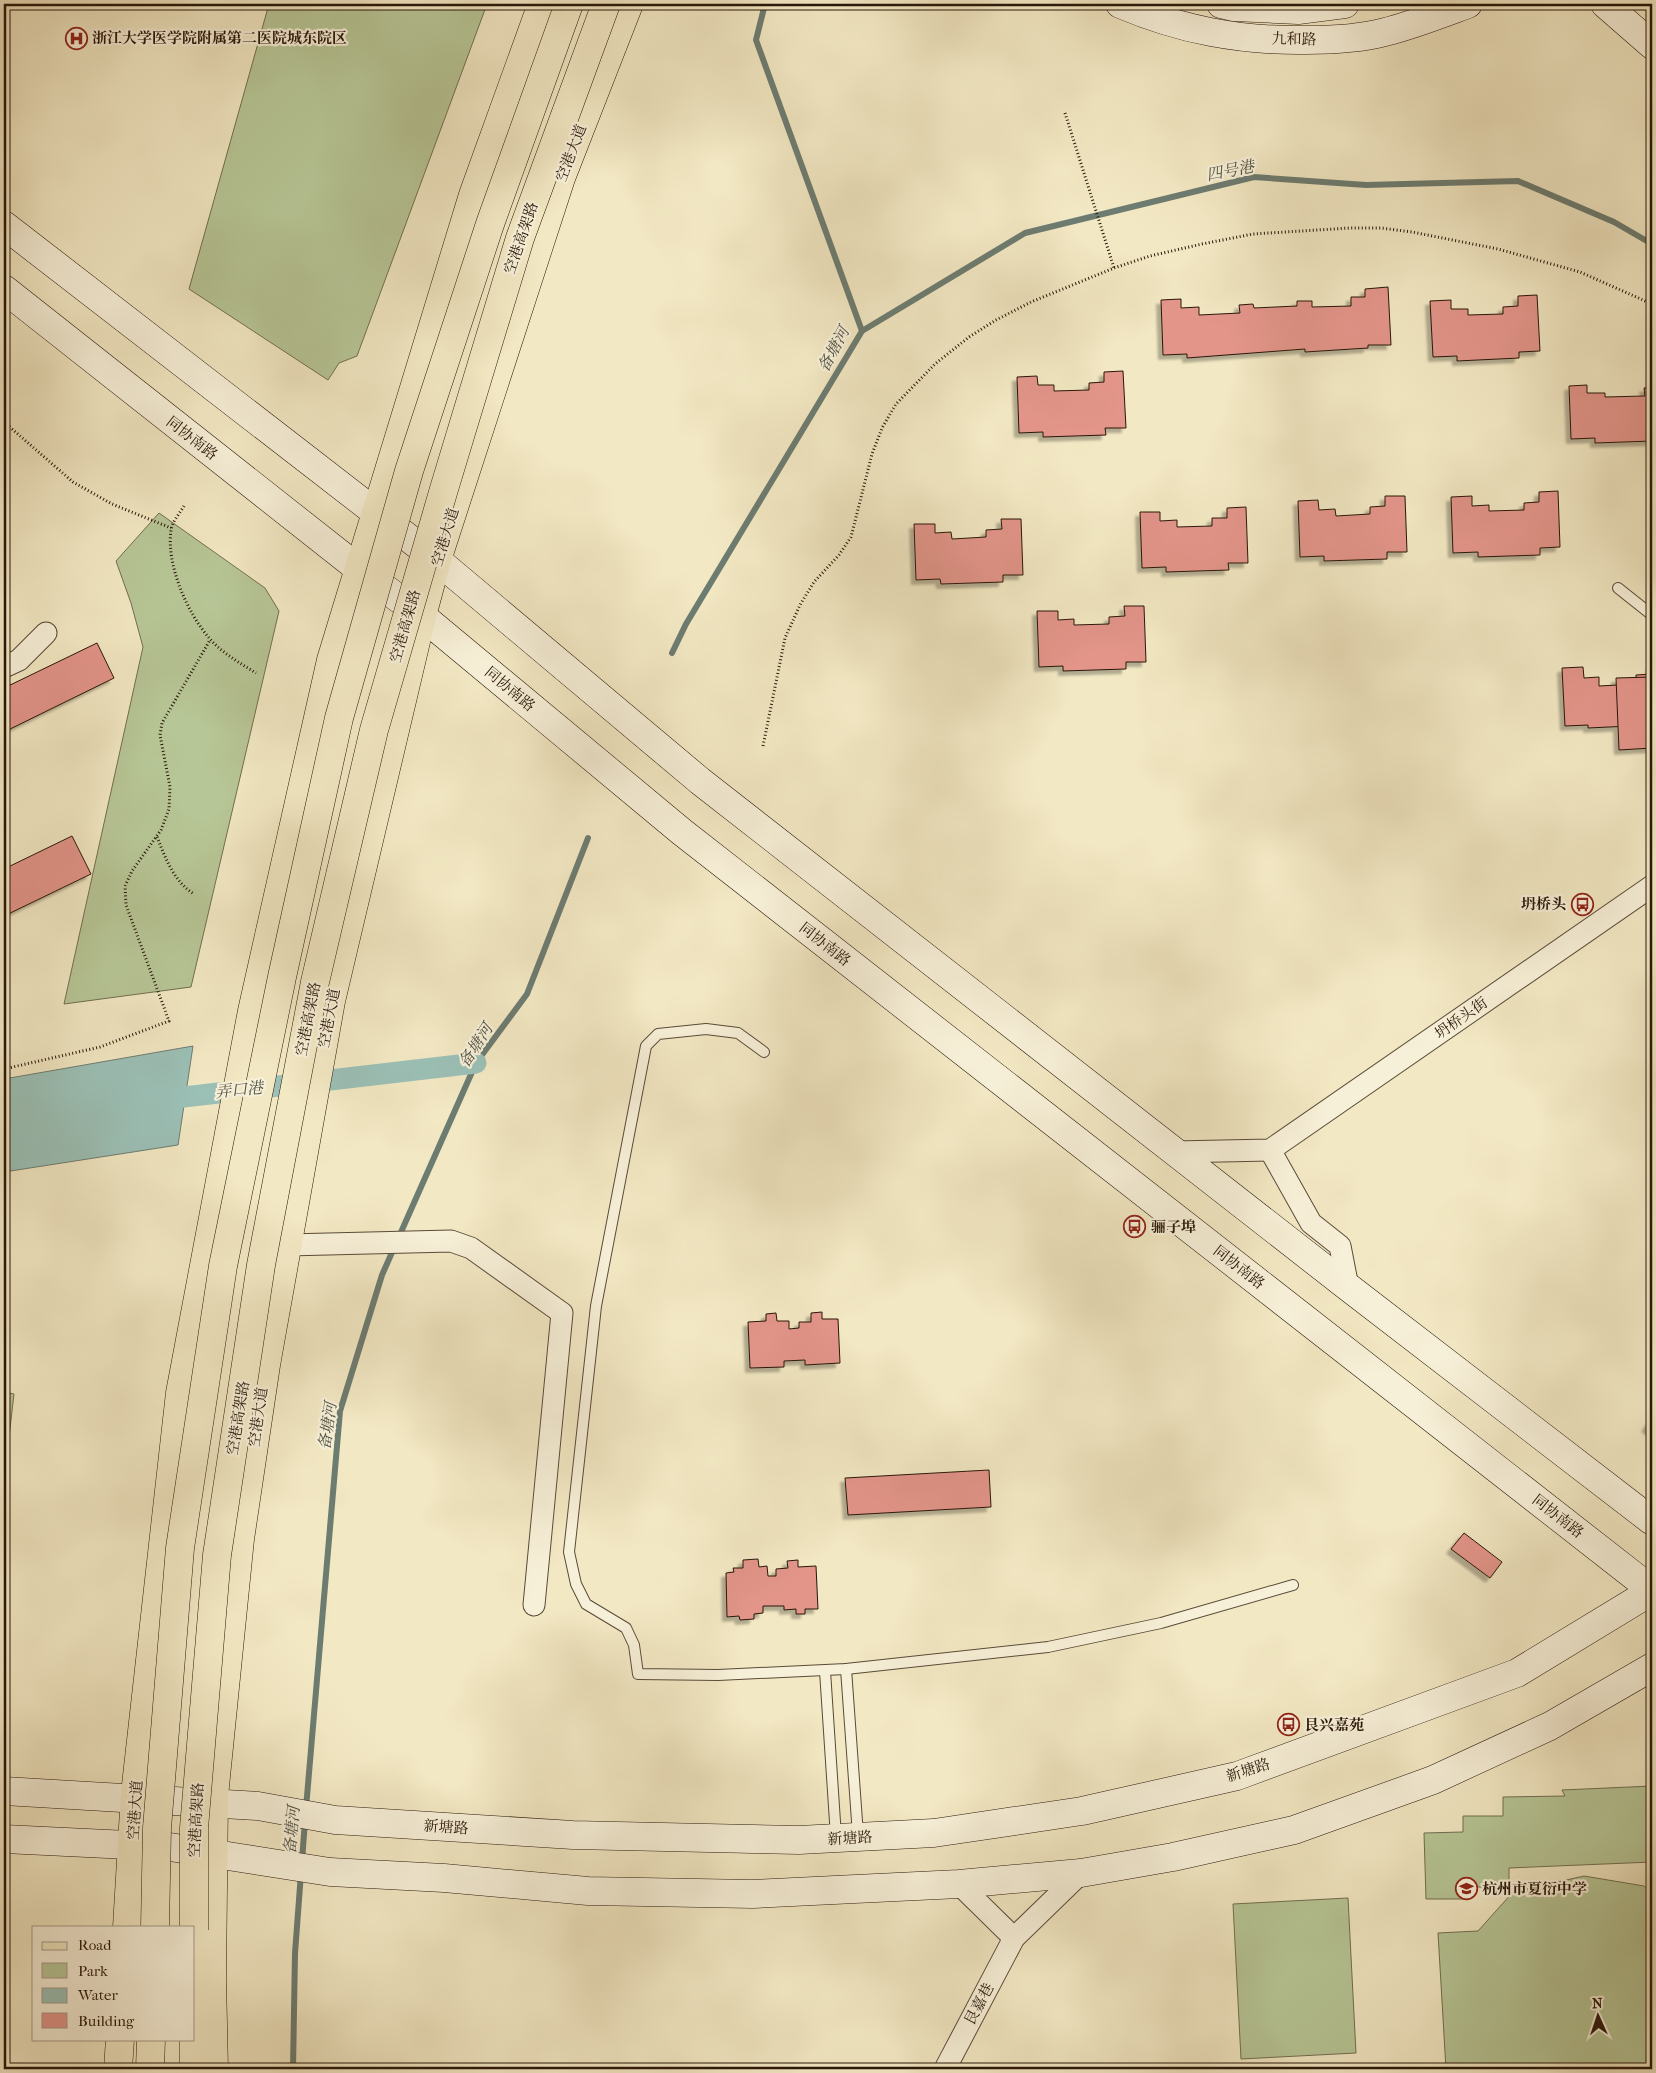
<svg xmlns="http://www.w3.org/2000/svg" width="1656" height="2073" viewBox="0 0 1656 2073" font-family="'IM FELL French Canon','Noto Serif SC',serif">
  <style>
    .green { fill: #b7c696; stroke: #706e50 }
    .water { fill: #9bc0b6; stroke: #6d7c71 }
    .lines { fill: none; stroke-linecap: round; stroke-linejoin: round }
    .stream { stroke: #6d7c71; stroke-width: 6 }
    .canal { stroke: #9bc0b6; stroke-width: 21 }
    .building { fill: #e3958a; stroke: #281609; filter: url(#shadow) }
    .lane-casing { stroke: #5a4a38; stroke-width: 12 }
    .street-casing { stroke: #5a4a38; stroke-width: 23 }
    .secondary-casing { stroke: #281609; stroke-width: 29 }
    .primary-casing { stroke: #281609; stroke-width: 29 }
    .highway-casing { stroke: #281609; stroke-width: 29 }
    .path { stroke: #281609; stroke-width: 3; stroke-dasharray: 1 2.5; stroke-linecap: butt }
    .lane { stroke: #f7f0d8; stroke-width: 10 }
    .street { stroke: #f7f0d8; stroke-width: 21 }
    .secondary { stroke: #f7f0d8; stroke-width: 28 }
    .primary { stroke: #f2e8c3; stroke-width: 28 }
    .highway { stroke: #f2e8c3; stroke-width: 28 }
    .highway-bridge-casing { stroke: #281609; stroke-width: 29; stroke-linecap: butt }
    .highway-bridge { stroke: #f2e8c3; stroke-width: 28 }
    .labels { text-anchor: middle; stroke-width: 4.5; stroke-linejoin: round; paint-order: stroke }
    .poi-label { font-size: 15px; font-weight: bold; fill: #281609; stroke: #f7f0d8; text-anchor: start }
    .street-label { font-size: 15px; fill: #281609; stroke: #f7f0d8 }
    .water-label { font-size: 16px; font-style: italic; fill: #505246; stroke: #f7f0d8 }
  </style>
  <defs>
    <filter id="shadow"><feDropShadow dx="-4.5" dy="4.5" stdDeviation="1" flood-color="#0004"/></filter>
  </defs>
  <rect width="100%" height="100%" fill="#f2e8c3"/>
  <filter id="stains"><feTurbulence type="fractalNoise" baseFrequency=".004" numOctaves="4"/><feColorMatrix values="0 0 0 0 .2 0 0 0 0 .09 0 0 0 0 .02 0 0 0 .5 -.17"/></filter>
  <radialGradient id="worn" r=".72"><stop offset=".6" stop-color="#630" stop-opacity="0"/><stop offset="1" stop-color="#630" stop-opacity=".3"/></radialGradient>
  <g class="green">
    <polygon points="269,4 487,4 357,356 339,363 328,380 189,289"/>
    <polygon points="159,513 265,588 279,611 191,987 64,1004 143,647 131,603 116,561"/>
    <polygon points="4,1392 14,1394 4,1480"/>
    <polygon points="1652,1786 1652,1862 1509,1868 1509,1887 1467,1887 1467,1899 1426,1899 1424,1833 1463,1832 1463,1816 1503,1816 1503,1797 1565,1796 1562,1790"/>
    <polygon points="1584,1876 1644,1886 1652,1892 1652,2069 1446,2069 1438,1933 1478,1931 1513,1892"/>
    <polygon points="1348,1898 1356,2053 1241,2059 1233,1904"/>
  </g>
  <polygon class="water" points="193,1046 178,1145 4,1172 4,1079"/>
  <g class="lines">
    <g class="stream">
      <polyline points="765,4 756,40 862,331"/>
      <polyline points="672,653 686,624 862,331 1025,233 1254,177 1366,185 1518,181 1614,222 1652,244"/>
      <polyline points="306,1808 340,1411 382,1275 476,1063 527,994 588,838"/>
      <polyline points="302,1861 305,1821"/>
      <polyline points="293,2069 295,1953 301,1873"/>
    </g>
    <polyline class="canal" points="158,1100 476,1063"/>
  </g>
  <g class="building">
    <polygon points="1388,287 1391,345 1368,345 1368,348 1305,352 1305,349 1187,358 1187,354 1163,355 1161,300 1181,299 1181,308 1199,307 1199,315 1240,313 1239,305 1253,304 1254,308 1297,306 1297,301 1312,301 1312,307 1351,306 1351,297 1365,297 1365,289"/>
    <polygon points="1537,295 1540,351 1519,352 1519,358 1457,361 1457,356 1433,357 1430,301 1451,300 1451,309 1468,309 1468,315 1503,314 1503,307 1518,306 1518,296"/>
    <polygon points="1123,371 1126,428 1105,428 1106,435 1043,437 1043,432 1019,433 1017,377 1037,376 1038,385 1054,385 1054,391 1089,390 1089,383 1104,382 1104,372"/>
    <polygon points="1587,385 1587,393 1605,393 1605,397 1645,396 1644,388 1652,387 1652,441 1595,443 1595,438 1571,439 1569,386"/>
    <polygon points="1558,491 1560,547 1540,548 1540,555 1478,557 1478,552 1453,553 1451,497 1472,496 1472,506 1489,505 1489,511 1524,510 1524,503 1539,502 1539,492"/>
    <polygon points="1385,496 1405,496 1407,552 1387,552 1387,559 1324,561 1324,556 1300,557 1298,501 1318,500 1319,510 1335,509 1336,516 1370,514 1370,507 1385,506"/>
    <polygon points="1246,507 1248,563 1228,563 1229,570 1166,572 1166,567 1142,568 1140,512 1160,512 1160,521 1177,520 1177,527 1212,526 1212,518 1227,518 1227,508"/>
    <polygon points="1001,519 1021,519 1023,575 1003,575 1003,582 941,584 940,579 916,580 914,524 935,524 935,533 951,532 952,539 986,537 986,530 1002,529"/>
    <polygon points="1124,606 1144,606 1146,662 1126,662 1126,669 1063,671 1063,666 1039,667 1037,611 1058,611 1058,620 1074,619 1074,625 1109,624 1109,617 1125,616"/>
    <polygon points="97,643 114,678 4,732 4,688"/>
    <polygon points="1651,665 1652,665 1651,725 1588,728 1588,725 1565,726 1562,668 1583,667 1584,678 1599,677 1599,686 1636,684 1636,675 1651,674"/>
    <polygon points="1652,677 1652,748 1619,750 1616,678"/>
    <polygon points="72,836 91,874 4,916 4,869"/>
    <polygon points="822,1312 822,1319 838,1319 840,1363 805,1365 805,1360 784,1361 784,1367 750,1368 748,1322 766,1321 766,1314 776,1313 777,1321 789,1321 789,1329 799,1328 799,1322 811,1322 811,1313"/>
    <polygon points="1652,1419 1652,1432 1646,1427"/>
    <polygon points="989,1470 991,1507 848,1515 845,1478"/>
    <polygon points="1464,1533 1502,1562 1490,1578 1451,1549"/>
    <polygon points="758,1559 759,1567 767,1566 768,1576 776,1576 776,1569 788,1568 787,1561 798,1560 798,1567 816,1566 818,1609 805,1609 805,1614 796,1614 796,1609 784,1610 784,1606 763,1606 763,1613 754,1614 754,1619 740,1620 739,1616 727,1617 726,1573 734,1572 733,1568 743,1568 743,1560"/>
  </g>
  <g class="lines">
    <defs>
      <g id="lane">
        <polyline points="1618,588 1652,615"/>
        <polyline points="764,1052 738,1033 706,1029 658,1034 646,1046 596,1306 569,1552 576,1584 586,1604 626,1628 634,1645 638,1674 718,1675 846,1669 1048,1647 1161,1623 1293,1585"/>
        <polyline points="846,1669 858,1835"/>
        <polyline points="825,1671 836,1837"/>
      </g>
      <g id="street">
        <polyline points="4,667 19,660 46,633"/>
        <polyline points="1270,1150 1311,1223 1340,1246 1348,1287"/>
        <polyline points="1174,1152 1270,1150 1652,886"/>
        <polyline points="287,1245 451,1241 471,1248 562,1313 534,1605"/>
        <polyline points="959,1884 1014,1938"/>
        <polyline points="945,2069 1014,1938 1081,1873"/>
      </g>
      <g id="secondary">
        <path d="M1120 4C1181 30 1240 41 1306 40 1332 40 1359 39 1385 32 1413 25 1441 14 1468 4"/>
        <polyline points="1221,4 1234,7 1298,10 1345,4"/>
        <polyline points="1605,4 1652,45"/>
        <polyline points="4,225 437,560 700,781 1348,1287 1652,1521"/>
        <polyline points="4,289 359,569 422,616 682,832 1652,1590"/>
        <polyline points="4,1791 258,1806 335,1820 573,1835 799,1840 934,1833 1082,1811 1237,1776 1517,1673 1652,1591"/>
        <polyline points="4,1839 170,1847 330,1872 444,1878 588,1891 753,1894 959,1884 1081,1873 1173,1857 1294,1830 1433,1780 1550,1726 1652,1667"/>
      </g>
      <g id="primary">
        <polyline points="127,1927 135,1794 180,1393 252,1011 331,660 473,195 542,4"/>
        <polyline points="118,2069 120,2039"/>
        <polyline points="214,2069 212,1980 214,1796 240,1539 266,1365 331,1001 422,616 437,560 561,178 629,4"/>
      </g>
      <g id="highway">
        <polyline points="194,1930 194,2069"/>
        <polyline points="150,2069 151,2039"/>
      </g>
    </defs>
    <use href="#lane" class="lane-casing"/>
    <use href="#street" class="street-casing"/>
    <use href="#secondary" class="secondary-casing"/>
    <use href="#primary" class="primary-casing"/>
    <use href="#highway" class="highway-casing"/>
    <g class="path">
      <polyline points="1065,113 1114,268"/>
      <polyline points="4,422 73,482 112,504 171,528"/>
      <path d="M184 506C180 513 172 522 171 530 166 564 187 613 210 639 222 653 240 663 256 673"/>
      <polyline points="763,746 785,638 800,605 814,582 839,555 851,537 872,454 882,428 896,404 935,364 969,337 996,320 1031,302 1114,268 1150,256 1202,244 1253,234 1350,228 1381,228 1412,232 1498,249 1580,272 1652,304"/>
      <path d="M157 837C165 857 174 882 194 894"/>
      <polyline points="4,1069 100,1047 169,1021 126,905 125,886 132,871 161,830 169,809 170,787 160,735 162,723 210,640"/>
    </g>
    <use href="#lane" class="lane"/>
    <use href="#street" class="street"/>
    <use href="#secondary" class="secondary"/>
    <use href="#primary" class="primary"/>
    <use href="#highway" class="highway"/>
    <defs>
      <g id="highway-bridge">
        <polyline points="155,1927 157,1828 180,1548 223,1266 282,977 339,718 409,471 490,224 569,4"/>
        <polyline points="194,1930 194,1828 217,1555 261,1265 315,982 374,730 444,489 520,238 606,4"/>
      </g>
    </defs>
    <use href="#highway-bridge" class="highway-bridge-casing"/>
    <use href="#highway-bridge" class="highway-bridge"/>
  </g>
  <defs>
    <symbol id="hospital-ring" viewBox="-11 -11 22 22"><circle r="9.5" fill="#f7f0d8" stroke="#8f2418" stroke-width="1.5"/><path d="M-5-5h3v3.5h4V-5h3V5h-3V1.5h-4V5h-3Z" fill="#8f2418"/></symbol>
    <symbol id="bus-ring" viewBox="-11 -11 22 22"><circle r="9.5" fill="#f7f0d8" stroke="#8f2418" stroke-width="1.5"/><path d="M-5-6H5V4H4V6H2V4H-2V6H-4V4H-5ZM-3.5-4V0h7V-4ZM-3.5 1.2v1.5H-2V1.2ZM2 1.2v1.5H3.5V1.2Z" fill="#8f2418"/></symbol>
    <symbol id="school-ring" viewBox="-11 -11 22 22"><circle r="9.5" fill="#f7f0d8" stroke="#8f2418" stroke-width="1.5"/><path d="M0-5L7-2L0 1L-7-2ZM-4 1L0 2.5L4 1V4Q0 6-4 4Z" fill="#8f2418"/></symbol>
  </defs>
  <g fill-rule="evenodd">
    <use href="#hospital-ring" x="64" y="26" width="25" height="25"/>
    <use href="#bus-ring" x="1570" y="892" width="25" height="25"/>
    <use href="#bus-ring" x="1122" y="1214" width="25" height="25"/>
    <use href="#bus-ring" x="1276" y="1712" width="25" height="25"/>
    <use href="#school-ring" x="1454" y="1876" width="25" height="25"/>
  </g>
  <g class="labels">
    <g class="poi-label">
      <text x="92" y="43">浙江大学医学院附属第二医院城东院区</text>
      <text x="1566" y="909" text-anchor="end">坍桥头</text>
      <text x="1151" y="1232">骊子埠</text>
      <text x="1304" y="1730">艮兴嘉苑</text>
      <text x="1482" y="1894">杭州市夏衍中学</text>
    </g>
    <g class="street-label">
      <text transform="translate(1294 39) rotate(1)" y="5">九和路</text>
      <text transform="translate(571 153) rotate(-69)" y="5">空港大道</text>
      <text transform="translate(521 238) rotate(-71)" y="5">空港高架路</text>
      <text transform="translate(192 438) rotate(38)" y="5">同协南路</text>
      <text transform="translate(445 537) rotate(-73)" y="5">空港大道</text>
      <text transform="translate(405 626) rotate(-74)" y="5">空港高架路</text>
      <text transform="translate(510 689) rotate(40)" y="5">同协南路</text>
      <text transform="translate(825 944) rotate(38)" y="5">同协南路</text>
      <text transform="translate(329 1018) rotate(-79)" y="5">空港大道</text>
      <text transform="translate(1461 1018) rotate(-35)" y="5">坍桥头街</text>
      <text transform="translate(308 1019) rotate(-79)" y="5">空港高架路</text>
      <text transform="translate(1239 1267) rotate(38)" y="5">同协南路</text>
      <text transform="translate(258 1417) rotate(-82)" y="5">空港大道</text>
      <text transform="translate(238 1418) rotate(-81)" y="5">空港高架路</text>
      <text transform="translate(1558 1516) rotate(38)" y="5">同协南路</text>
      <text transform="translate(1248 1770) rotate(-18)" y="5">新塘路</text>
      <text transform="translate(135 1810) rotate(-86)" y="5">空港大道</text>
      <text transform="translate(196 1820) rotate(-87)" y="5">空港高架路</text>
      <text transform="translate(446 1827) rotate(4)" y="5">新塘路</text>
      <text transform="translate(850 1838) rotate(-3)" y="5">新塘路</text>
      <text transform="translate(979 2004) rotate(-62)" y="5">艮嘉巷</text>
    </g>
    <g class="water-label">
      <text transform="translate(1230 170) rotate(-11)" y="6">四号港</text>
      <text transform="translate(833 349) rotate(-62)" y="6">备塘河</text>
      <text transform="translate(475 1045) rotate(-57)" y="6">备塘河</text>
      <text transform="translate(239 1089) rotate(-6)" y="6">弄口港</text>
      <text transform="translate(327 1426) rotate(-82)" y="6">备塘河</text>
      <text transform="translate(291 1830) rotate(-85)" y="6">备塘河</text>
    </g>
  </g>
  <rect width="1656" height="2073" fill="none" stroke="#f2e8c3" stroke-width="20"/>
  <rect x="5" y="5" width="1646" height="2063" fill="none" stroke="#281609" stroke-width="2.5"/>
  <rect x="10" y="10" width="1636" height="2053" fill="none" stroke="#281609"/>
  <rect x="32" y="1926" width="162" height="115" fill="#f7f0d8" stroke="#a49985"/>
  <rect x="42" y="1942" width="25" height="8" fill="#f2e8c3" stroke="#a49985"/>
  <text x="78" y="1950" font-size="15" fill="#281609">Road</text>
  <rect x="42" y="1963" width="25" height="15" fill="#b7c696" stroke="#a49985"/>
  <text x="78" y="1976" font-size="15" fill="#281609">Park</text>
  <rect x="42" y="1988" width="25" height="15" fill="#9bc0b6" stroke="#a49985"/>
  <text x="78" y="2000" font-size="15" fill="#281609">Water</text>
  <rect x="42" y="2013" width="25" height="15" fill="#e3958a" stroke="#a49985"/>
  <text x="78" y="2026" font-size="15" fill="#281609">Building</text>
  <g transform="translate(1598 2016) rotate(357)" stroke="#f7f0d8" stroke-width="4" paint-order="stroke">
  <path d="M0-4L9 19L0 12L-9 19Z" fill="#281609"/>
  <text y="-8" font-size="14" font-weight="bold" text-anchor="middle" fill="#281609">N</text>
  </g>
  <rect width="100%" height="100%" filter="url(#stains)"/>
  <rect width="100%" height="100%" fill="url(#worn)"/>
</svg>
